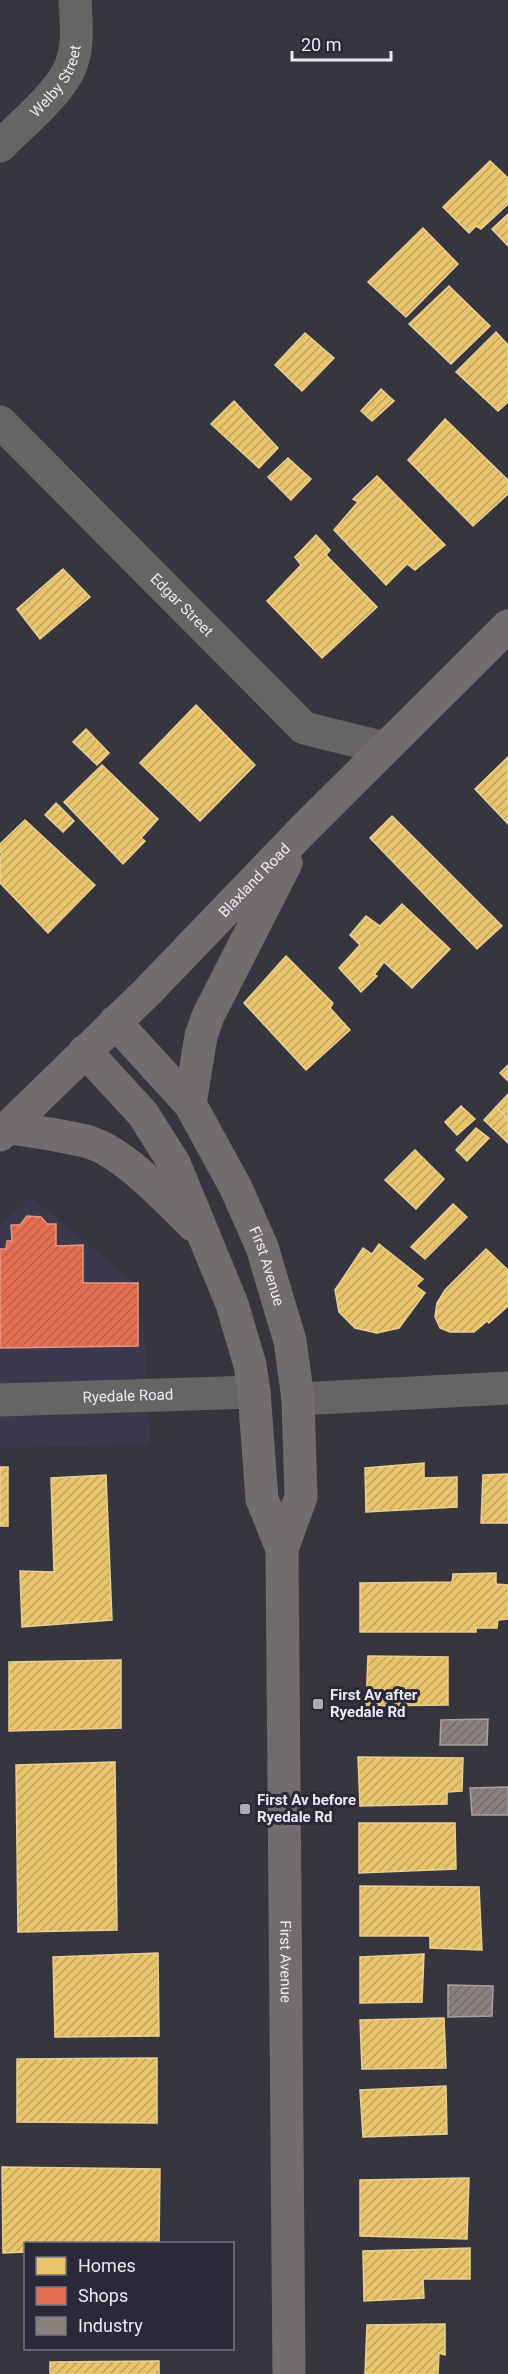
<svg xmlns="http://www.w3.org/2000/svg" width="508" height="2374" viewBox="0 0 508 2374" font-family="Roboto,sans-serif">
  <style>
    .built { fill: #3c394c }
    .homes { fill: url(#homes-hatch); stroke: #e9cf93; stroke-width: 1.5 }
    .shops { fill: url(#shops-hatch); stroke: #e89482; stroke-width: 1.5 }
    .industry { fill: url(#industry-hatch); stroke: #a7a0a0; stroke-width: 1.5 }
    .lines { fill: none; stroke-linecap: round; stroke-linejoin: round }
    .minor { stroke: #676564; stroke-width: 33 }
    .major { stroke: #716d6e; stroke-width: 33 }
    .poi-dot { fill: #abaab4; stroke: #2b2838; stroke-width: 2 }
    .labels { text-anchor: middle; stroke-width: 6; stroke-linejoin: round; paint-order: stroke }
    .street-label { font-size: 15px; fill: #eae9f3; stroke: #2b2838 }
    .poi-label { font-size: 15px; font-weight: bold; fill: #eae9f3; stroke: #2b2838; text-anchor: start }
  </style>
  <defs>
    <pattern id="homes-hatch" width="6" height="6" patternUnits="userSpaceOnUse" patternTransform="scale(1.5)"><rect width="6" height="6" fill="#e9c46a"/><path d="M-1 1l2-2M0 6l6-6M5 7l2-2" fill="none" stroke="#c0a462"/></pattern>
    <pattern id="shops-hatch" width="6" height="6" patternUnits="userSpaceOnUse" patternTransform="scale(1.5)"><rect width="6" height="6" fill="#e76f51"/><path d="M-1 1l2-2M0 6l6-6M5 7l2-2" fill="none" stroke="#b7634f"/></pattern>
    <pattern id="industry-hatch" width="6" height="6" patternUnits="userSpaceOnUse" patternTransform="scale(1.5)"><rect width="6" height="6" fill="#8a817c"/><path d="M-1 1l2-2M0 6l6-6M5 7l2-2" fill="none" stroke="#726c6a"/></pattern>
  </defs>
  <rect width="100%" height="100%" fill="#37363e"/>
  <polygon class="built" points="31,1197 135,1283 145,1340 150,1444 0,1448 0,1226"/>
  <g class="homes">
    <polygon points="490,161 508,178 508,204 481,229 476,226 469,233 443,207"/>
    <polygon points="508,214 508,246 492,229"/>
    <polygon points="423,228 458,264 406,317 368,282"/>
    <polygon points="449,286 490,326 451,364 409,324"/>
    <polygon points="496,332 508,345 508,402 498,411 456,372"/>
    <polygon points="305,333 334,358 302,391 275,365"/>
    <polygon points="381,389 394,401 372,421 361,411"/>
    <polygon points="234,401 278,448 259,468 211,424"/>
    <polygon points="445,419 508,480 508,494 473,526 408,460"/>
    <polygon points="288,458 311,479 291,500 268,477"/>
    <polygon points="377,476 445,545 415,570 407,564 386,585 334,530 358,502 353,499"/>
    <polygon points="316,535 330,550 326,555 377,607 322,658 267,601 301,565 295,557"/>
    <polygon points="63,569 90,597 40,639 17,609"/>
    <polygon points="196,705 255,765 200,821 140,763"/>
    <polygon points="86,729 109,753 97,765 73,742"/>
    <polygon points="508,757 508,824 475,789"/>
    <polygon points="102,765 158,819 141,838 145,841 123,864 64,802"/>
    <polygon points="56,803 74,821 63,832 45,815"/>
    <polygon points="392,816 502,926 477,949 370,838"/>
    <polygon points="25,820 95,885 48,933 0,883 0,856 2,854 0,852 0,844"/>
    <polygon points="402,904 450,949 412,988 384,962 374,975 377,976 361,992 339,968 360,945 350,935 366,916 380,926"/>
    <polygon points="286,956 333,1003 330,1008 350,1030 306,1070 244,1003"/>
    <polygon points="508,1065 508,1081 500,1073"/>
    <polygon points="508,1094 508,1119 496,1107"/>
    <polygon points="461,1106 475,1119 457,1135 445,1122"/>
    <polygon points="496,1107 508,1119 508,1143 484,1120"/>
    <polygon points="476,1128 489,1138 467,1161 456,1150"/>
    <polygon points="415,1150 444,1179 416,1209 385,1180"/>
    <polygon points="453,1204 467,1217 425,1259 411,1247"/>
    <polygon points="379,1244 423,1279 416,1286 425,1293 399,1328 377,1333 355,1328 339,1312 335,1290 363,1248 372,1254"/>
    <polygon points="486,1249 508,1270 508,1306 489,1323 487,1321 474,1332 450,1332 440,1328 435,1317 437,1303 445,1290"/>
    <polygon points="424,1463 424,1478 457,1477 457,1507 366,1512 365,1468"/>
    <rect x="0" y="1467" width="8" height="59"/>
    <polygon points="508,1474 508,1523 481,1523 483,1475"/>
    <polygon points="106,1475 112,1620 22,1627 20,1571 54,1572 51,1478"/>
    <polygon points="496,1573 496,1584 508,1585 508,1619 498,1620 497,1628 476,1628 476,1632 360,1632 360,1583 452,1582 453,1574"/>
    <polygon points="368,1656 448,1657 448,1705 366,1706"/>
    <polygon points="121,1660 121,1728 9,1731 9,1662"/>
    <polygon points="358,1757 463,1758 462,1791 447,1792 447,1804 360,1806"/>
    <polygon points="115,1762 117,1930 18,1932 16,1765"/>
    <polygon points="359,1823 455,1823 456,1869 359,1873"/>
    <polygon points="360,1886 479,1887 482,1950 430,1948 430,1936 360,1936"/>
    <polygon points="158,1953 159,2036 55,2037 53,1957"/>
    <polygon points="424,1954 422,2002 360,2003 360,1957"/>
    <polygon points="444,2018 446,2068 362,2069 360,2020"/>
    <polygon points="157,2058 157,2123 17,2122 17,2059"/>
    <polygon points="446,2086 447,2134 363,2137 360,2090"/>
    <polygon points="2,2167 160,2169 159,2244 26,2244 26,2252 3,2253"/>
    <polygon points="469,2178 467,2239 360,2236 360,2180"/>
    <polygon points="470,2248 470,2279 423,2279 424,2298 364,2301 363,2251"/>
    <polygon points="445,2324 445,2355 439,2353 438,2374 365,2374 367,2325"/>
    <polygon points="159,2361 159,2374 50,2374 50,2362"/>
  </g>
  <polygon class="shops" points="27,1216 41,1217 47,1224 56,1224 56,1246 83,1245 83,1283 138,1283 138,1346 0,1348 0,1249 6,1249 7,1241 12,1241 11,1225 20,1225"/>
  <g class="industry">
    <polygon points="488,1719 487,1745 440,1745 441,1720"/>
    <polygon points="508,1787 508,1815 472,1815 470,1788"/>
    <polygon points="448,1985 493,1986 492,2016 448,2017"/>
  </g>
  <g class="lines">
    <g class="minor">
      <path id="s1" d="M0 146C20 126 62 91 71 65 79 44 76 22 75 0"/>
      <path id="s2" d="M0 422 304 728 385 748"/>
      <polyline points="298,1399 508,1388"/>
      <path id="s3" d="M0 1400 254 1392"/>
    </g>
    <g class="major">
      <path id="s4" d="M115 1022 190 1104 236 1188 262 1247 290 1341 298 1399 301 1497 282 1549 289 2374"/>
      <polyline points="85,1051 143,1114 174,1163 232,1304 250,1365 254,1392 262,1499 282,1549"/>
      <polyline points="190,1104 201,1036 208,1016 286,863"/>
      <path d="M8 1127C34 1132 63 1135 89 1142 124 1153 167 1199 193 1225"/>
      <path id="s5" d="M0 1135 147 992 303 830 508 626"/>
    </g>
  </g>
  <g class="poi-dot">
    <rect x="312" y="1698" width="12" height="12" rx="3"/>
    <rect x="239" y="1803" width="12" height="12" rx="3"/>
  </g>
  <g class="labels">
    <g class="street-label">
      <text dy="5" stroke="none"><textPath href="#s1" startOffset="87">Welby Street</textPath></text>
      <text dy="5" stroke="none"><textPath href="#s2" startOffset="258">Edgar Street</textPath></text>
      <text dy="5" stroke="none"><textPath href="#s5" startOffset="360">Blaxland Road</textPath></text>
      <text dy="5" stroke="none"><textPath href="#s4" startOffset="291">First Avenue</textPath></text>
      <text dy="5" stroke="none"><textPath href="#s3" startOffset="128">Ryedale Road</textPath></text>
      <text dy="5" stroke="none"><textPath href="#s4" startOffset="994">First Avenue</textPath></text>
    </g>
    <g class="poi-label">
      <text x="330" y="1700">First Av after<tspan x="330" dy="17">Ryedale Rd</tspan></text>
      <text x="257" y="1805">First Av before<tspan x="257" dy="17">Ryedale Rd</tspan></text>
    </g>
  </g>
  <rect x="24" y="2242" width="210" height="108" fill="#2b2838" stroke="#777583" stroke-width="1.5"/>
  <rect x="36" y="2257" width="30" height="18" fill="#e9c46a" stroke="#777583" stroke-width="1.5"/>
  <text x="78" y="2272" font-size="18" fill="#eae9f3">Homes</text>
  <rect x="36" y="2287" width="30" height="18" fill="#e76f51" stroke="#777583" stroke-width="1.5"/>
  <text x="78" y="2302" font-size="18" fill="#eae9f3">Shops</text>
  <rect x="36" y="2317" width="30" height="18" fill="#8a817c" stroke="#777583" stroke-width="1.5"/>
  <text x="78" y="2332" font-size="18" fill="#eae9f3">Industry</text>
  <path d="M292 51v9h99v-9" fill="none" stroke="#eae9f3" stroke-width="3"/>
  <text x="301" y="51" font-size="18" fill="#eae9f3" stroke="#2b2838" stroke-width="4.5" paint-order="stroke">20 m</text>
</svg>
